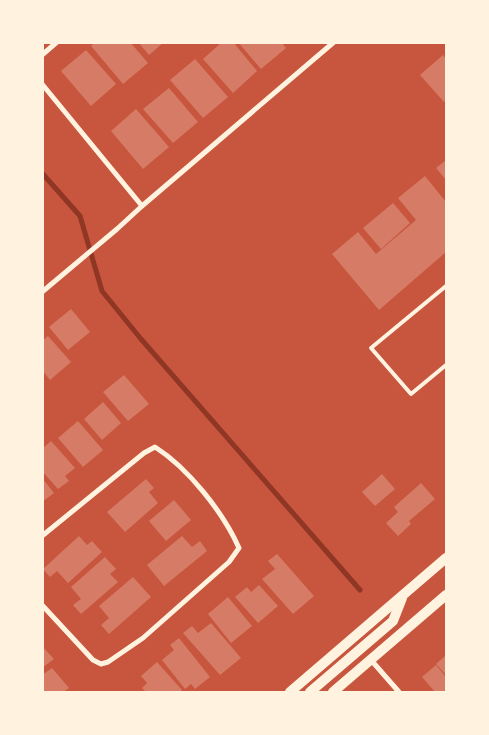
<svg xmlns="http://www.w3.org/2000/svg" width="489" height="735" viewBox="0 0 489 735" font-family="'Public Sans',sans-serif">
  <style>
    .lines { fill: none; stroke-linecap: round; stroke-linejoin: round }
    .stream { stroke: #8f3625; stroke-width: 5 }
    .building { fill: #d67c66 }
    .service { stroke: #fff3e0; stroke-width: 4 }
    .minor { stroke: #fff3e0; stroke-width: 5 }
    .secondary { stroke: #fff3e0; stroke-width: 10 }
  </style>
  <rect width="100%" height="100%" fill="#c8553d"/>
  <g class="lines">
    <polyline class="stream" points="42,173 80,216 102,291 141,339 360,590"/>
  </g>
  <g class="building">
    <polygon points="95,42 130,42 148,63 123,84 91,46"/>
    <polygon points="138,42 164,42 149,55"/>
    <polygon points="222,42 233,42 257,71 233,93 203,59"/>
    <polygon points="238,42 281,42 286,48 261,69"/>
    <polygon points="86,50 116,84 91,106 61,71"/>
    <polygon points="443,55 446,59 446,100 444,102 420,75"/>
    <polygon points="195,59 228,97 203,118 170,80"/>
    <polygon points="169,88 198,122 173,143 143,109"/>
    <polygon points="136,109 169,147 143,169 111,131"/>
    <polygon points="446,160 446,180 436,168"/>
    <polygon points="425,176 446,202 446,252 379,310 332,254 358,232 376,254 416,220 398,198"/>
    <polygon points="393,203 410,223 381,249 363,228"/>
    <polygon points="71,309 90,332 68,350 49,327"/>
    <polygon points="48,336 71,362 50,380 42,370 42,341"/>
    <polygon points="124,375 149,404 128,421 103,392"/>
    <polygon points="103,402 121,423 102,440 84,419"/>
    <polygon points="78,421 103,450 83,467 58,438"/>
    <polygon points="51,441 75,468 65,476 69,481 58,489 42,471 42,449"/>
    <polygon points="382,474 395,489 375,506 362,492"/>
    <polygon points="42,478 54,493 42,502"/>
    <polygon points="146,479 154,488 149,492 158,503 125,532 107,512"/>
    <polygon points="421,483 435,499 409,521 411,524 398,536 386,523 398,512 394,507"/>
    <polygon points="174,500 191,520 166,541 149,521"/>
    <polygon points="79,536 87,545 92,541 102,552 68,583 57,571 50,577 43,569"/>
    <polygon points="182,536 192,547 200,541 207,551 164,586 147,565"/>
    <polygon points="277,554 314,596 293,614 262,579 275,569 268,561"/>
    <polygon points="105,557 116,569 110,574 118,582 81,614 73,605 81,599 71,587"/>
    <polygon points="133,577 151,597 109,634 101,625 109,618 99,606"/>
    <polygon points="259,585 278,606 258,623 235,597 247,587 251,592"/>
    <polygon points="228,597 252,626 231,643 208,614"/>
    <polygon points="211,623 241,658 220,675 183,633 192,626 198,633"/>
    <polygon points="179,638 210,677 195,689 191,684 185,689 162,660 174,650 170,645"/>
    <polygon points="42,646 54,659 42,668"/>
    <polygon points="446,655 446,675 436,664"/>
    <polygon points="157,662 182,690 179,692 146,692 142,688 147,683 141,676"/>
    <polygon points="436,665 446,677 446,692 435,692 422,677"/>
    <polygon points="52,668 69,688 63,692 42,692 42,675"/>
  </g>
  <g class="lines">
    <polyline class="service" points="446,286 371,348 411,394 446,365"/>
    <g class="minor">
      <polyline points="42,55 57,42"/>
      <polyline points="42,84 142,206"/>
      <polyline points="42,292 117,229 142,206 334,42"/>
      <path d="M42 536 144 453 155 447C188 468 223 512 239 548L229 562 143 638 108 662 101 664 93 660 42 605"/>
      <polyline points="371,660 399,692"/>
    </g>
    <g class="secondary">
      <polyline points="290,692 446,558"/>
      <polyline points="310,692 393,621 402,598"/>
      <polyline points="333,692 446,595"/>
    </g>
  </g>
  <rect width="489" height="735" fill="none" stroke="#fff3e0" stroke-width="88"/>
</svg>
